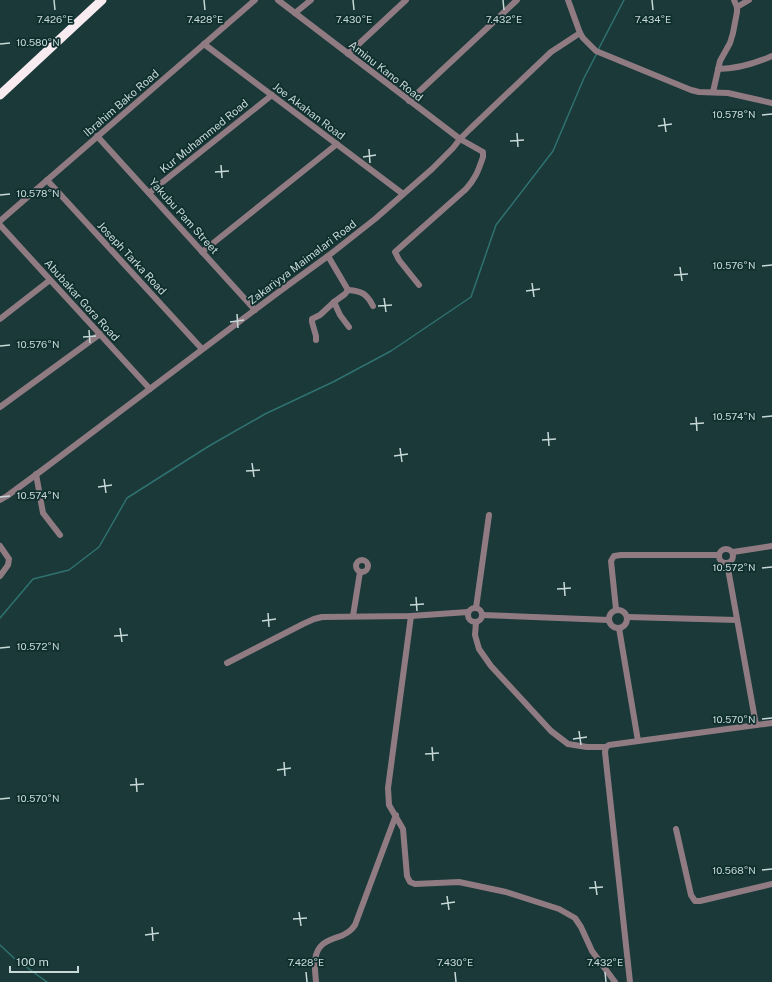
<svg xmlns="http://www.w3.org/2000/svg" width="772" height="982" viewBox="0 0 772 982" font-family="'Public Sans',sans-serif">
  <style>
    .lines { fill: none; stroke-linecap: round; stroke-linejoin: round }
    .stream { stroke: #2f7270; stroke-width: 1.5 }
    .minor { stroke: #917b83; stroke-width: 6 }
    .highway { stroke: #f8ecf1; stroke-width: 9 }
    .ticks { fill: none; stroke: #c7d8d7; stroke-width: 1.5 }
    .labels { text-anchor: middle; stroke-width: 3.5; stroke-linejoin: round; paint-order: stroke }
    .street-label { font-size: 11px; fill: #c7d8d7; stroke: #0f2f2e }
    .ticks-label { font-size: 10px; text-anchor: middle; fill: #c7d8d7; stroke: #0f2f2e; stroke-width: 3.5; stroke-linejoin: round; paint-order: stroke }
  </style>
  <rect width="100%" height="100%" fill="#1a3938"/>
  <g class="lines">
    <g class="stream">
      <polyline points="598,50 624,0"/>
      <polyline points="0,618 33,579 69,570 99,547 127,498 209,446 265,414 333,382 391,351 471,297 496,225 553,151 584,78 597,53"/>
      <polyline points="0,945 14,958 47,982"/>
    </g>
    <g class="minor">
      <path d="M278 0 460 139 483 152V157C478 171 476 178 466 189L395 252 399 260 419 285"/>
      <polyline points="568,0 580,33 583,38 596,51 691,90 699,92 728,93 772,103"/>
      <polyline points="737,7 749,0"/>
      <polyline points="295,13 311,0"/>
      <polyline points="204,44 403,194"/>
      <polyline points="348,54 406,0"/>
      <path d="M718 69C737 69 754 64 772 56"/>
      <polyline points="713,92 720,61 730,43 733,33 737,12 737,7 734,0"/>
      <polyline points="409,101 517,0"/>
      <polyline points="97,136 255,310"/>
      <polyline points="47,180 202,349"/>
      <polyline points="149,193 272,95"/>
      <polyline points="0,221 255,0"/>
      <polyline points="0,225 150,389"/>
      <polyline points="202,252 337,144"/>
      <polyline points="328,256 348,290 345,294 334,302"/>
      <path d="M348 290C362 291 367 294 373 306"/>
      <polyline points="0,319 50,280"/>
      <polyline points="316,340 316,336 312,322 312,319 320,315 334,302 340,315 349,327"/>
      <polyline points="0,407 100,334"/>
      <polyline points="36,474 43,513 60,535"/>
      <polyline points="0,500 7,496 41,471 280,291 328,256 375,219 432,169 453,148 460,139 470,129 551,52 580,33"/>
      <polyline points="0,546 9,559 8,565 0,576"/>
      <circle cx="726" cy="556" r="7"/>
      <polyline points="733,552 772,546"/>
      <circle cx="362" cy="566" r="6"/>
      <polyline points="727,563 756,725"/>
      <circle cx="475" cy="615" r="7"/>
      <polyline points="476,608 489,515"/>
      <polyline points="616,609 611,561 614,556 621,555 718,555"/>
      <circle cx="618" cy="619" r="9"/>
      <polyline points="482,615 609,620"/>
      <polyline points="353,616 360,572"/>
      <polyline points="411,616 388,788 389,805 403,829 407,876 410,882 415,884 459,882 506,892 559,909 575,918 581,927 592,951 615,982"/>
      <polyline points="628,617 737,620"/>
      <polyline points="476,622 475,635 479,649 491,666 551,731 568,744 587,747 606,747 609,745 772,723"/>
      <polyline points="619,628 638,741"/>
      <polyline points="227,663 303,624 314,619 322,617 411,616 468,612"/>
      <polyline points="606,747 605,752 630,982"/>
      <polyline points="676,829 691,895 695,901 700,901 772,884"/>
      <path d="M316 982C315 969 312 953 323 944 328 940 335 938 341 936 347 933 351 931 355 925L396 815"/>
    </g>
    <polyline class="highway" points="0,95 102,0"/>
  </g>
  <path class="ticks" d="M54 0 55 10M204 0 205 10M353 0 354 10M503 0 504 10M652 0 653 10M0 44 10 43M762 115 772 114M664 118 666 132M658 126 672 124M517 133 518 147M510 141 524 140M369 149 370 163M363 157 376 155M221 165 222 178M215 172 229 171M0 195 10 194M762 266 772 265M680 267 682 281M674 275 688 274M532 283 534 297M526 291 540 289M384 298 386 312M378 306 392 305M237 314 238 328M230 322 244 320M89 330 90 343M83 337 96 336M0 346 10 345M696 417 697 431M762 417 772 416M690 424 704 423M548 432 549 446M542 440 556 439M400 448 402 462M394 456 408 454M252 463 254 477M246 471 260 470M104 479 106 493M98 487 112 485M0 497 10 496M762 568 772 567M564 582 565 596M557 589 571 588M416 597 417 611M410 605 424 604M268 613 269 627M262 621 276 619M120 628 122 642M114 636 128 635M0 648 10 647M762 719 772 718M579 731 581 745M573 739 587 737M432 747 433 761M425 754 439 753M284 762 285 776M277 770 291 768M136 778 137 792M130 785 144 784M0 799 10 798M762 870 772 869M595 881 597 895M589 888 603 887M447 896 449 910M441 904 455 902M299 912 301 926M293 919 307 918M152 927 153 941M145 935 159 933M306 972 307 982M455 972 456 982M605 972 606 982"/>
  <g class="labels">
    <g class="street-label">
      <text transform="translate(386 71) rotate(38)" y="4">Aminu Kano Road</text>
      <text transform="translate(121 103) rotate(-41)" y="4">Ibrahim Bako Road</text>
      <text transform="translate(309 111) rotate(37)" y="4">Joe Akahan Road</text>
      <text transform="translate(204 136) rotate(-39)" y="4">Kur Muhammed Road</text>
      <text transform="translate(184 216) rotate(48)" y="4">Yakubu Pam Street</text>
      <text transform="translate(132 258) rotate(47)" y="4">Joseph Tarka Road</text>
      <text transform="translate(302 262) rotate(-37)" y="4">Zakariyya Maimalari Road</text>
      <text transform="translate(82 300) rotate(48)" y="4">Abubakar Gora Road</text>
    </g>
  </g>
  <g class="ticks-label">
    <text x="55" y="23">7.426°E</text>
    <text x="205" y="23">7.428°E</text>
    <text x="354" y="23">7.430°E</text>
    <text x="504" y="23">7.432°E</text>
    <text x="653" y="23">7.434°E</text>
    <text x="38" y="46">10.580°N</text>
    <text x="734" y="118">10.578°N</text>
    <text x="38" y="197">10.578°N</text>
    <text x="734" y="269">10.576°N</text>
    <text x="38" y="348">10.576°N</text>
    <text x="734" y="420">10.574°N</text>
    <text x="38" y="499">10.574°N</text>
    <text x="734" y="571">10.572°N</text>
    <text x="38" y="650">10.572°N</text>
    <text x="734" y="723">10.570°N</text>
    <text x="38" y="802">10.570°N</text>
    <text x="734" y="874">10.568°N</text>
    <text x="306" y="966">7.428°E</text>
    <text x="455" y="966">7.430°E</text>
    <text x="605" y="966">7.432°E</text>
  </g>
  <path d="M10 966v6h68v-6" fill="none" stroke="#c7d8d7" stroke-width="2"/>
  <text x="16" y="966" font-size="12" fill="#c7d8d7" stroke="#0f2f2e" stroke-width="3" paint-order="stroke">100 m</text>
</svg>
